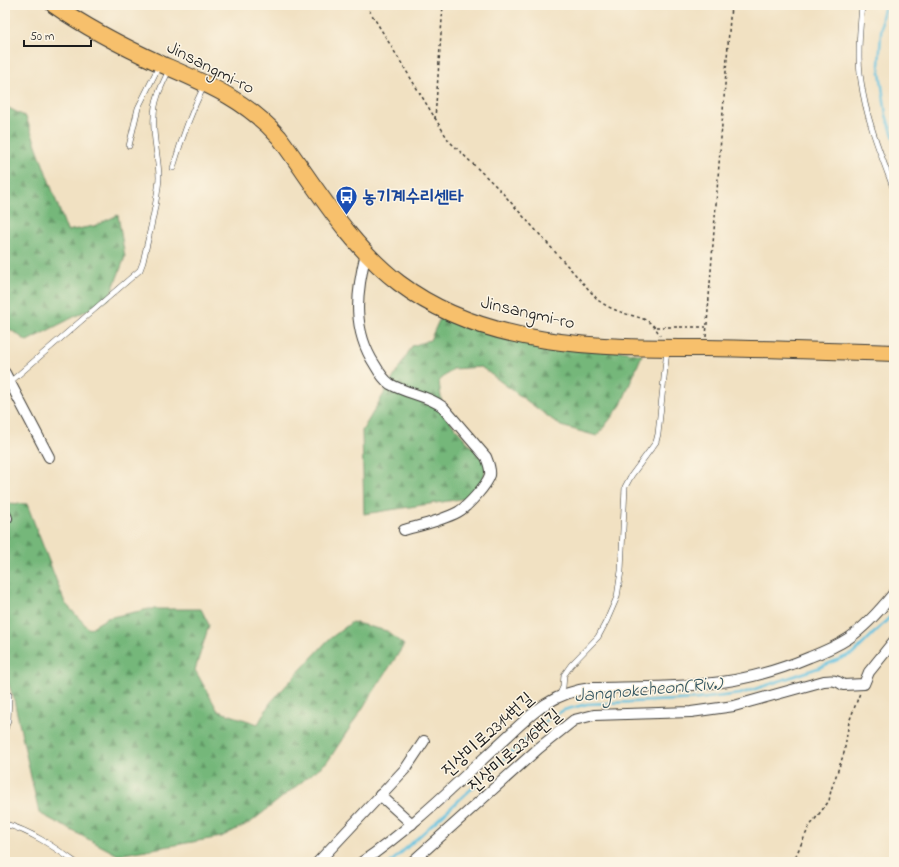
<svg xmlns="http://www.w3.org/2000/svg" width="899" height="867" viewBox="0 0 899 867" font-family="'Indie Flower','Poor Story',sans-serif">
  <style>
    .forest { fill: url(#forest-firs); stroke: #486a4b }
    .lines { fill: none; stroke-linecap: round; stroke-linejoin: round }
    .stream { stroke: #61c1e0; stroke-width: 2.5 }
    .lane-casing { stroke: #3c3a35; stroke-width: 6 }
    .street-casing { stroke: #3c3a35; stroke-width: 12 }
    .primary-casing { stroke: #3c3a35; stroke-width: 18 }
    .path { stroke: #3c3a35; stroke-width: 1.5; stroke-dasharray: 3 3; stroke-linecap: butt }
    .lane { stroke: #fff; stroke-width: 5 }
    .street { stroke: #fff; stroke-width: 10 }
    .primary { stroke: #f7c06c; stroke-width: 16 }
    .labels { text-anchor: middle; stroke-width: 3; stroke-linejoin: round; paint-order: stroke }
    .street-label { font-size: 18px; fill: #1c1c1c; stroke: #fcf5e5 }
    .transit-label { font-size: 18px; font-weight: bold; fill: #164399; stroke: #fcf5e5; text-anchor: start }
    .water-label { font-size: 19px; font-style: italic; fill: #345661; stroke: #fcf5e5 }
  </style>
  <defs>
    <pattern id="forest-firs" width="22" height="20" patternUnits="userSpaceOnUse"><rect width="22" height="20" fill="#74b77a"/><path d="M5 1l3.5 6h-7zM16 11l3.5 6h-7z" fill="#5e9463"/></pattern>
  </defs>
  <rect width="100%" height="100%" fill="#fcf5e5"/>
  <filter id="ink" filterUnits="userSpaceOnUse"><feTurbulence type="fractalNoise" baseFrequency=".025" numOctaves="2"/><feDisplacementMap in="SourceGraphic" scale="8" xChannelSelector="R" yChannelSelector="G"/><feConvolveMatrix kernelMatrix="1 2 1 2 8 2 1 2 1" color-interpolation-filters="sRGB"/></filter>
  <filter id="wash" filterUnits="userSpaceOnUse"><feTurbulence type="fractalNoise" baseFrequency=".012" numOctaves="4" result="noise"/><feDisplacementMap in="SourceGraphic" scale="16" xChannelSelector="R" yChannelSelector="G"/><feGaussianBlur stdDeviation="0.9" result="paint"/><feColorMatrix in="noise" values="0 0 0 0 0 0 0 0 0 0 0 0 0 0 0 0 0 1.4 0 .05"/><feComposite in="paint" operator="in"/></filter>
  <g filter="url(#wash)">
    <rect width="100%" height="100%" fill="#f1e1c2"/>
    <g class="forest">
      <polygon points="5,106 26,117 67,231 94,226 118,215 125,257 109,299 27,341 5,326"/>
      <polygon points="441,316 642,355 621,405 597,436 561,426 481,367 453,369 439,381 443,414 486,463 484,479 468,498 364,514 362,431 412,346 430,340"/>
      <polygon points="5,503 27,504 65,603 89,629 107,618 149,609 201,609 209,625 195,670 218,711 258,724 270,703 328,640 352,622 387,631 404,645 328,761 251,822 221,837 118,855 39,813 14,700 5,673 5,541 8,538 5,524"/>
    </g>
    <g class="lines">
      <g class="stream">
        <polyline points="885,5 882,17 879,65 886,115 894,138"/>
        <polyline points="391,862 547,720 564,710 587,704 699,699 740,694 818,668 854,653 894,613"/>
      </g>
    </g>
  </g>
  <g filter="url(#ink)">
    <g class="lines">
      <defs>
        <g id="lane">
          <path d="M862 5C860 30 857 56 861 81 866 119 881 155 894 190"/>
          <polyline points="5,7 8,5"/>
          <polyline points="129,146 138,108 159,66"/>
          <path d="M173 168C182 137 190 114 204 86"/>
          <path d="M5 384 10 382 140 270 143 262C149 234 157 206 159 178 159 158 152 135 154 117 154 100 162 85 169 70"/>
          <polyline points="559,696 563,687 564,675 571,665 598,637 607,620 617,597 621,571 625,487 631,476 656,442 658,434 667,350"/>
          <polyline points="5,729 8,720 9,695"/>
          <path d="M5 824C31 831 54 847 75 862"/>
        </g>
        <g id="street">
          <path d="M366 253C356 293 352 330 375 365 379 372 384 380 390 384 407 394 427 395 443 407L486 457C488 462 491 469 490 475 487 485 467 507 458 512 441 521 422 525 404 530"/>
          <polyline points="5,373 49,457"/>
          <polyline points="5,514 7,518 5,519"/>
          <polyline points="380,795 412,824"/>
          <polyline points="318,862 406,768 424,741"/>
          <path d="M362 862C400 836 435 804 469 772 482 760 495 748 509 735 534 711 555 692 591 688 629 687 667 688 704 684 740 681 777 671 810 657 823 652 837 646 849 638 865 627 881 609 894 593"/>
          <path d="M412 862 539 748 574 720 594 715 691 712 734 706 824 681C832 680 837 680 843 685L864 684 869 672 894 641"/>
        </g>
        <path id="primary" d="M54 5C87 28 124 47 161 64 207 84 245 99 279 137 316 187 348 244 399 283 485 348 601 348 705 348 768 349 831 351 894 353"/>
      </defs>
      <use href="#lane" class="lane-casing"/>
      <use href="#street" class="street-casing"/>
      <use href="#primary" class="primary-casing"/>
      <g class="path">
        <path d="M366 5 449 141 498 188 599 301C605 305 612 309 618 311 637 319 650 315 660 336"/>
        <polyline points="435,119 443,5"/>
        <polyline points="656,327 706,327"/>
        <polyline points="706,337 731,5"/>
        <polyline points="793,862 809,827 829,801 831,790 844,753 849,722 860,693"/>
      </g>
      <use href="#lane" class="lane"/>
      <use href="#street" class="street"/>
      <use href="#primary" class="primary"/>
    </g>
  </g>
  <defs>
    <symbol id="bus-pin" viewBox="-11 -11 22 30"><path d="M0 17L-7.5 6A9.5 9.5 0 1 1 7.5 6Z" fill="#1a4fb4" stroke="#fcf5e5"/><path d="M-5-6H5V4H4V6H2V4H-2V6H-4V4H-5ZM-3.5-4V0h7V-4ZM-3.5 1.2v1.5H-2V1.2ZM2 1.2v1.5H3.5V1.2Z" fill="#fff"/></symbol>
  </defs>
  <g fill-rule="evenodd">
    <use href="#bus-pin" x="334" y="184" width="25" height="34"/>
  </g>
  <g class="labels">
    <g class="street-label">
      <text transform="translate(211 67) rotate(27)" y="6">Jinsangmi-ro</text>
      <text transform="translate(528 312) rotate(13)" y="6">Jinsangmi-ro</text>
      <text transform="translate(487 734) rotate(-42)" y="6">진상미로2314번길</text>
      <text transform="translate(514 750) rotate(-41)" y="6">진상미로2316번길</text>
    </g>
    <g class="transit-label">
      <text x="362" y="202">농기계수리센타</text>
    </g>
    <g class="water-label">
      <text transform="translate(648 688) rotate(-5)" y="7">Jangnokcheon(Riv.)</text>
    </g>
  </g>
  <rect width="899" height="867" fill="none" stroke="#fcf5e5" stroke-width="20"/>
  <path d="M24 40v6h67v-6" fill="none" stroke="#1c1c1c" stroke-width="2"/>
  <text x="30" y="40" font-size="12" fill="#1c1c1c" stroke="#fcf5e5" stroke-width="3" paint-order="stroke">50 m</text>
</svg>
